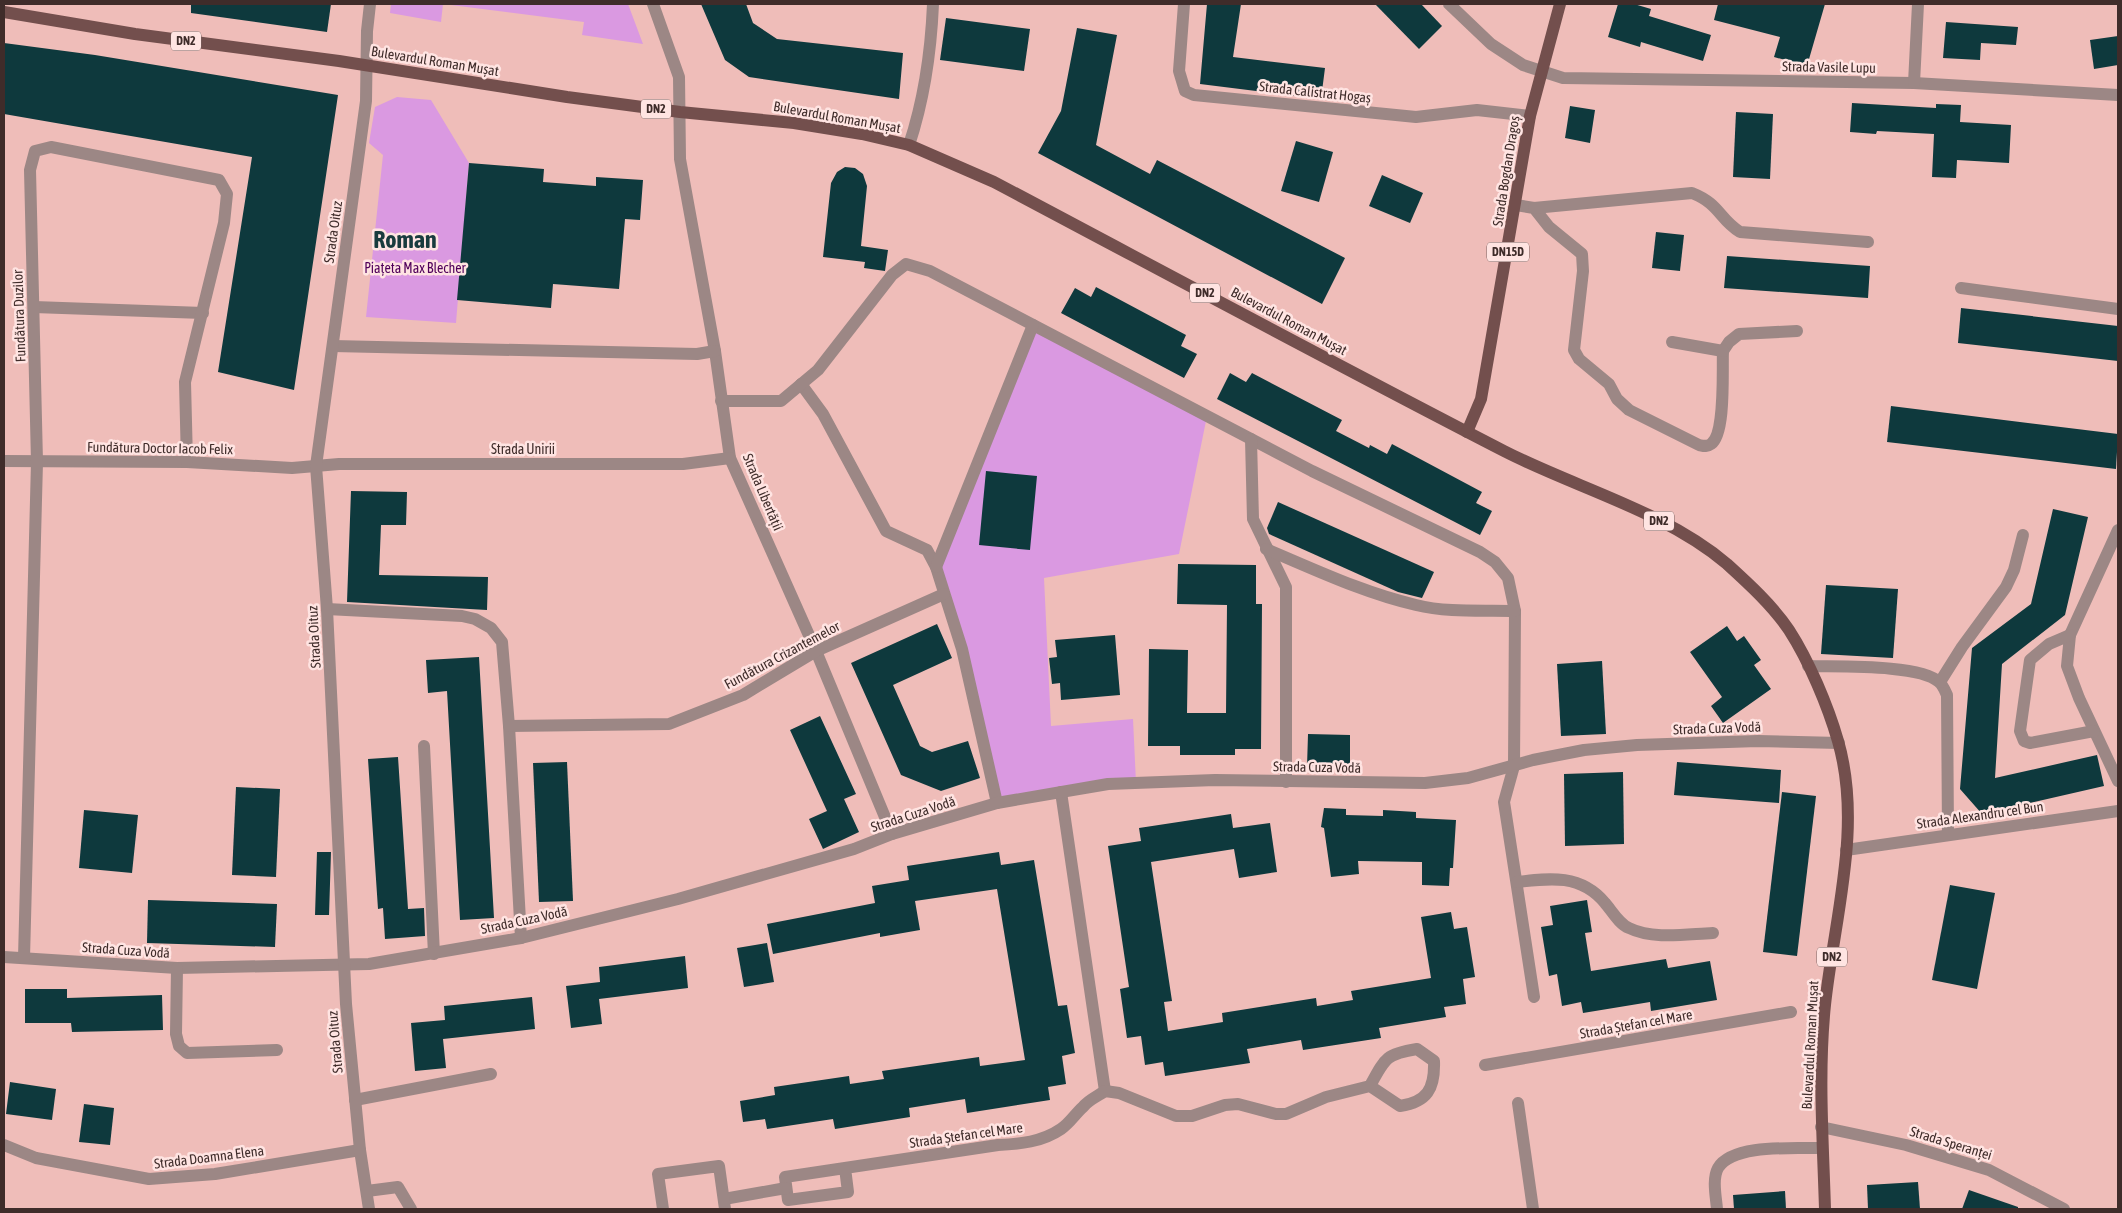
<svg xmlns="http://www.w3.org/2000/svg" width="2122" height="1213" viewBox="0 0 2122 1213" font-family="'Asap Condensed',sans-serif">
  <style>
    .green { fill: #da99e1 }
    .building { fill: #0e393d }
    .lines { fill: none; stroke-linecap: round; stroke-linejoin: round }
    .minor { stroke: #9c8785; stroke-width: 12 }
    .major { stroke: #734f4d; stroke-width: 12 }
    .labels { text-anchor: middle; stroke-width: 5; stroke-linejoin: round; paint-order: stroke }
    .shield { fill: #ffe4e2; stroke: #796361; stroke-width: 1 }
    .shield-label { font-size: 12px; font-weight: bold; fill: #3f2c2a }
    .street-label { font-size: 14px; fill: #3f2c2a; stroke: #ffe4e2 }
    .park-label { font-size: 14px; fill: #50005a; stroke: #ffe4e2 }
    .town-label { font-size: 24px; font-weight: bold; fill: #193b3e; stroke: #ffe4e2 }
  </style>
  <rect width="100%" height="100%" fill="#efbdb9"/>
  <g class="green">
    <polygon points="391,4 628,4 643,44 582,35 584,22 443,4 441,22 390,13"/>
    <polygon points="397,97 431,100 469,163 456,323 366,317 383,155 369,143 375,107"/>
    <polygon points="1033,325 1207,416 1179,554 1044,578 1051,726 1133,719 1136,783 997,803 936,567"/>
  </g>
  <g class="building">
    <polygon points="191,4 331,4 327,32 191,13"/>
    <polygon points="701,4 746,4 753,23 777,39 903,53 899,99 749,77 725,60"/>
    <polygon points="1207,4 1241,4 1233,57 1325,68 1321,99 1200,84"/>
    <polygon points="1375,4 1421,4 1442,26 1419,49"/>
    <polygon points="1618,4 1634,4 1651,9 1649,16 1711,35 1703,61 1641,42 1640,47 1608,37"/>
    <polygon points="1718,4 1825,4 1807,66 1774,57 1780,37 1714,20"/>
    <polygon points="946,18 1030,29 1024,71 940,60"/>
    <polygon points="1946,22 2018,27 2016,45 1981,43 1980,60 1943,58"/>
    <polygon points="1077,28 1117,35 1096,145 1150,174 1157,160 1345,258 1322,304 1038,153 1061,111"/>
    <polygon points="2118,36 2118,65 2094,69 2090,40"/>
    <polygon points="4,43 95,55 338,95 294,390 218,372 252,157 4,114"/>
    <polygon points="1852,103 1936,108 1936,104 1961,105 1960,122 2011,125 2009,163 1957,160 1956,178 1932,177 1934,134 1877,131 1876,134 1850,132"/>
    <polygon points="1570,106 1595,110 1590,143 1565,138"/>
    <polygon points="1736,112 1773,114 1770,179 1733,177"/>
    <polygon points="1296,141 1333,152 1319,202 1281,191"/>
    <polygon points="469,163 544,169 543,182 596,186 596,177 643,180 640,220 625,219 619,289 553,284 551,308 457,300"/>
    <polygon points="845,167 855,168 863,174 867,186 861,246 888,250 885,271 864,268 865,262 823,257 831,183 837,172"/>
    <polygon points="1382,175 1423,193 1410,223 1369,206"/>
    <polygon points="1656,232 1684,235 1680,271 1652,268"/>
    <polygon points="1727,256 1870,266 1868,298 1724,288"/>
    <polygon points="1096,287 1186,335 1181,346 1197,354 1184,378 1061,313 1075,288 1091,297"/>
    <polygon points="1961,308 2118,326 2118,361 1958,343"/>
    <polygon points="1230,373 1246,382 1252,373 1342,420 1336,431 1369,448 1370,445 1387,454 1392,444 1482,492 1476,503 1492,511 1480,535 1217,399"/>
    <polygon points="1891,406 2118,434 2116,469 1887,442"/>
    <polygon points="986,471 1037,476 1030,550 979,545"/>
    <polygon points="351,491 407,492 406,525 381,525 379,575 488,577 487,610 347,602"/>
    <polygon points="1278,502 1434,572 1422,598 1398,592 1269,534 1267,528"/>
    <polygon points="2053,509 2088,517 2065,615 2002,664 1995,778 2097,755 2104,786 1982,814 1960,789 1972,648 2031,604"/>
    <polygon points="1178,564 1256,565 1256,604 1262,604 1261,749 1235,749 1235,755 1180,755 1180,746 1148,746 1149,649 1188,650 1187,713 1226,713 1227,605 1177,604"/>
    <polygon points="1826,585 1898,589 1893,658 1821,654"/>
    <polygon points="937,624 952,658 893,685 920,746 932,752 968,741 980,778 941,791 901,775 851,663"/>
    <polygon points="1727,626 1737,641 1744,636 1761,660 1754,665 1771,689 1723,723 1711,706 1722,697 1690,652"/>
    <polygon points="1115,635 1120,695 1061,700 1060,683 1052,684 1049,658 1057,657 1055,640"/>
    <polygon points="479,657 494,918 460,920 447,691 428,693 426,660"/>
    <polygon points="1602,661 1606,734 1561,736 1557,664"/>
    <polygon points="820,716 856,794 844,799 859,832 823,849 809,819 827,811 790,730"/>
    <polygon points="1308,734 1350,735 1350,767 1307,766"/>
    <polygon points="398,757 408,909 424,908 425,936 385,939 383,908 378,909 368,759"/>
    <polygon points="567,762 573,901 539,902 533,763"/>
    <polygon points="1677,762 1781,770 1779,803 1674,795"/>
    <polygon points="1623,772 1624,844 1565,846 1564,774"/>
    <polygon points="236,787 280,789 276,877 232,875"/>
    <polygon points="1782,792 1816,796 1797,956 1763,952"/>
    <polygon points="1324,808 1346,809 1346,815 1383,816 1383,810 1416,812 1416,818 1456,820 1453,868 1450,868 1449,886 1422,885 1422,862 1358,861 1359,874 1331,877 1324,828 1321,827"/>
    <polygon points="84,810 138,815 132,873 79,868"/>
    <polygon points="1231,814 1233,828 1270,823 1277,872 1239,878 1234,849 1151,862 1172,1001 1164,1002 1168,1031 1223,1022 1222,1013 1316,998 1317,1006 1353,1000 1351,991 1431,978 1421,917 1451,912 1454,929 1467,927 1475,977 1463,979 1466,1004 1444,1007 1446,1017 1379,1028 1381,1038 1303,1050 1301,1040 1247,1049 1250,1063 1165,1076 1163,1062 1145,1065 1141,1036 1127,1038 1120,989 1129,987 1108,846 1141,841 1139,828"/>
    <polygon points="317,852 331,852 329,915 315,915"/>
    <polygon points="999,852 1001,865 1034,860 1058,1006 1067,1005 1075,1053 1062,1056 1066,1084 1048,1087 1050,1100 967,1113 965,1099 909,1108 910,1117 835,1129 833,1119 767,1129 765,1119 743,1122 740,1101 775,1095 774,1087 849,1076 850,1084 884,1079 882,1071 979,1057 980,1066 1025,1060 997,889 915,901 920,930 880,937 880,933 773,954 767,924 875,903 872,886 909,880 907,866"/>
    <polygon points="1950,885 1995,893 1977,989 1932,980"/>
    <polygon points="148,900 277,904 275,947 147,943"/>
    <polygon points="1587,900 1592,932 1585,933 1591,971 1666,959 1668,968 1710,961 1717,1000 1651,1011 1650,1002 1583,1013 1581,1002 1562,1006 1557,974 1549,976 1541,927 1553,925 1550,906"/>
    <polygon points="767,943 774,982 744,987 737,948"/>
    <polygon points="685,956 688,988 599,999 602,1024 571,1028 566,986 600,982 599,967"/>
    <polygon points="25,989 67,989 67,998 162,995 163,1030 72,1032 71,1023 25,1023"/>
    <polygon points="532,997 535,1029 443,1039 446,1068 415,1071 411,1023 445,1020 444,1006"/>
    <polygon points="10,1082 56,1089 52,1120 6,1114"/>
    <polygon points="84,1104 114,1108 110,1145 79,1142"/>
    <polygon points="1918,1182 1920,1209 1868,1209 1867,1185"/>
    <polygon points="1969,1190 2018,1207 2018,1209 1962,1209"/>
    <polygon points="1785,1191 1786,1209 1734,1209 1733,1195"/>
  </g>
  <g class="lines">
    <g class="minor">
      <polyline points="653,4 679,77 680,159 715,351 730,458 816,651 892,834"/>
      <polyline points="1184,4 1179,71 1185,91 1194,95 1416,117 1477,110 1530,116"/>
      <polyline points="1449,4 1491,44 1523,65 1563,78 1914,83 2118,95"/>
      <polyline points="1914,83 1918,4"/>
      <path d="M909 145C924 100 931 51 933 4"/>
      <path d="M1516 205 1534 208 1549 227 1582 254 1583 271 1574 350 1579 359 1609 384 1617 399 1629 410 1699 445C1704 446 1707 447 1711 444 1726 434 1722 370 1723 351L1729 342 1739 334 1797 331"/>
      <path d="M1534 208 1692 193C1720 204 1719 219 1740 232L1868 242"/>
      <polyline points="1961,288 2118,309"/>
      <polyline points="34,307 203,313"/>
      <polyline points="1672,342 1723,351"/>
      <polyline points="333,346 697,354 715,351"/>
      <polyline points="801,384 823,414 886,531 927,550 936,567 962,649 997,803"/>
      <polyline points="721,401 781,401 818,370 892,275 906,264 930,271 1312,471 1480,552 1495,562 1508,578 1515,611 1514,766 1504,802 1534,997"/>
      <polyline points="1251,439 1253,519 1286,587 1286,782"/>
      <polyline points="4,461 187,462 292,468 339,464 683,464 730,458"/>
      <polyline points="2118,530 2070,635 2067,666 2079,698 2118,781"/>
      <path d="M1266 549C1316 570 1364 593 1416 605 1448 613 1483 610 1515 611"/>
      <polyline points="936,567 1033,325"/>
      <polyline points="327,609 462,616 475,619 491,628 502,642 509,726 521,938"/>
      <polyline points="2070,635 2049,644 2030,660 2020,731 2024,741 2030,743 2094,731"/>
      <path d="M1808 666C1837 667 1920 664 1939 682 1943 685 1945 691 1947 695L1948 834"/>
      <polyline points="1940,682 1962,647 2006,587 2014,570 2023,535"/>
      <polyline points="509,726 669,724 743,695 816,651 944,594"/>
      <polyline points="424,746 434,954"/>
      <polyline points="1061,792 1105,1091"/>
      <polyline points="1846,850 2118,811"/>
      <path d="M1517 882C1550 878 1581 874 1605 903 1612 911 1619 924 1629 928 1653 940 1687 934 1713 933"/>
      <polyline points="4,957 177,968 369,964 521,938 678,899 854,849 892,834 997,803 1108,784 1215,780 1425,783 1468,778 1533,760 1584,750 1637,745 1758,741 1839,743"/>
      <polyline points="24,958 37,462 30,170 35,151 51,147 219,180 227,194 224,223 185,382 187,462"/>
      <polyline points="177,968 176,1034 179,1046 187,1053 277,1050"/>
      <polyline points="1485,1065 1791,1012"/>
      <polyline points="355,1100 491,1074"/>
      <polyline points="1518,1103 1533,1209"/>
      <polyline points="1821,1127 1906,1145 1989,1170 2064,1209"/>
      <polyline points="4,1145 36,1158 149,1179 215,1174 360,1150"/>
      <path d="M845 1168 848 1192 788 1200 785 1177 998 1145C1020 1144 1042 1142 1061 1129 1070 1123 1075 1114 1083 1107 1088 1100 1098 1096 1105 1091L1119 1093 1176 1116H1192L1225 1105 1238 1104 1276 1114H1286L1326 1097 1370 1086 1400 1106C1427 1102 1435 1089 1434 1061L1417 1049C1386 1054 1385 1058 1370 1086"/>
      <polyline points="367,1191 398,1187 411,1209"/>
      <polyline points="724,1199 786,1188"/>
      <polyline points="369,1209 360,1150 346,1004 327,609 316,466 366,101 367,31 370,4"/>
      <polyline points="663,1209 658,1174 719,1166 725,1209"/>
      <path d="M1717 1209C1716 1197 1712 1179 1718 1168 1733 1143 1796 1149 1821 1148"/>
    </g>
    <g class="major">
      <path d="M4 12 135 34 339 61 567 97 680 112 794 123 862 134 909 145 994 182C1164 272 1333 363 1504 451 1576 488 1665 511 1727 564 1749 584 1773 606 1789 630 1809 661 1828 706 1838 741 1863 827 1834 919 1825 1005 1818 1073 1823 1141 1825 1209"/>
      <polyline points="1467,432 1481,399 1530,116 1560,4"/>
    </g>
  </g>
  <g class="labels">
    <g class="shield">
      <rect x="171" y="31.5" width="30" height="19" rx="4"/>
      <rect x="641" y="99.5" width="30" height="19" rx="4"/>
      <rect x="1487" y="242.5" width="42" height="19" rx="4"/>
      <rect x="1190" y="283.5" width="30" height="19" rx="4"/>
      <rect x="1644" y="511.5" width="30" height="19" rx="4"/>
      <rect x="1817" y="947.5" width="30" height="19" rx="4"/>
    </g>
    <g class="shield-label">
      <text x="186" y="45">DN2</text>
      <text x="656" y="113">DN2</text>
      <text x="1508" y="256">DN15D</text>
      <text x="1205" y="297">DN2</text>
      <text x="1659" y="525">DN2</text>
      <text x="1832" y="961">DN2</text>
    </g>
    <g class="street-label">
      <text transform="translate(435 61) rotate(9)" y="5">Bulevardul Roman Mușat</text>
      <text transform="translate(1829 67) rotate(1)" y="5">Strada Vasile Lupu</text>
      <text transform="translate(1315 92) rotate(6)" y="5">Strada Calistrat Hogaș</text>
      <text transform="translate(837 117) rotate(10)" y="5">Bulevardul Roman Mușat</text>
      <text transform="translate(1506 171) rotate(-81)" y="5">Strada Bogdan Dragoș</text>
      <text transform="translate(333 232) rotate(-82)" y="5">Strada Oituz</text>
      <text transform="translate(19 316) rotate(-92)" y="5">Fundătura Duzilor</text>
      <text transform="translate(1289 321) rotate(28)" y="5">Bulevardul Roman Mușat</text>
      <text transform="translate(160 448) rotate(1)" y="5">Fundătura Doctor Iacob Felix</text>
      <text x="523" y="454">Strada Unirii</text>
      <text transform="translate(763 492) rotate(67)" y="5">Strada Libertății</text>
      <text transform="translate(314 637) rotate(-93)" y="5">Strada Oituz</text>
      <text transform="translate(782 655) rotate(-28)" y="5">Fundătura Crizantemelor</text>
      <text transform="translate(1717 728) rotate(-2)" y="5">Strada Cuza Vodă</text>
      <text transform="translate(1317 767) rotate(1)" y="5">Strada Cuza Vodă</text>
      <text transform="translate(913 814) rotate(-18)" y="5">Strada Cuza Vodă</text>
      <text transform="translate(1980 815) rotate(-8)" y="5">Strada Alexandru cel Bun</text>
      <text transform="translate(524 920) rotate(-12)" y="5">Strada Cuza Vodă</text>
      <text transform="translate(126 950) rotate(4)" y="5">Strada Cuza Vodă</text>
      <text transform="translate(1636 1024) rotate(-10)" y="5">Strada Ștefan cel Mare</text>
      <text transform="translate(335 1042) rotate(-95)" y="5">Strada Oituz</text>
      <text transform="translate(1810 1045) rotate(-87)" y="5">Bulevardul Roman Mușat</text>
      <text transform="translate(966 1135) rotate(-8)" y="5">Strada Ștefan cel Mare</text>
      <text transform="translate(1951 1143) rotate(17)" y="5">Strada Speranței</text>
      <text transform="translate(209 1157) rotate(-7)" y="5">Strada Doamna Elena</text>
    </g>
    <g class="park-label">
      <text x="415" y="273">Piațeta Max Blecher</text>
    </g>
    <g class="town-label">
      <text x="405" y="248">Roman</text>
    </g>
  </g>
  <rect width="2122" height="1213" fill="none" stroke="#3f2c2a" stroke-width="10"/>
</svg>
